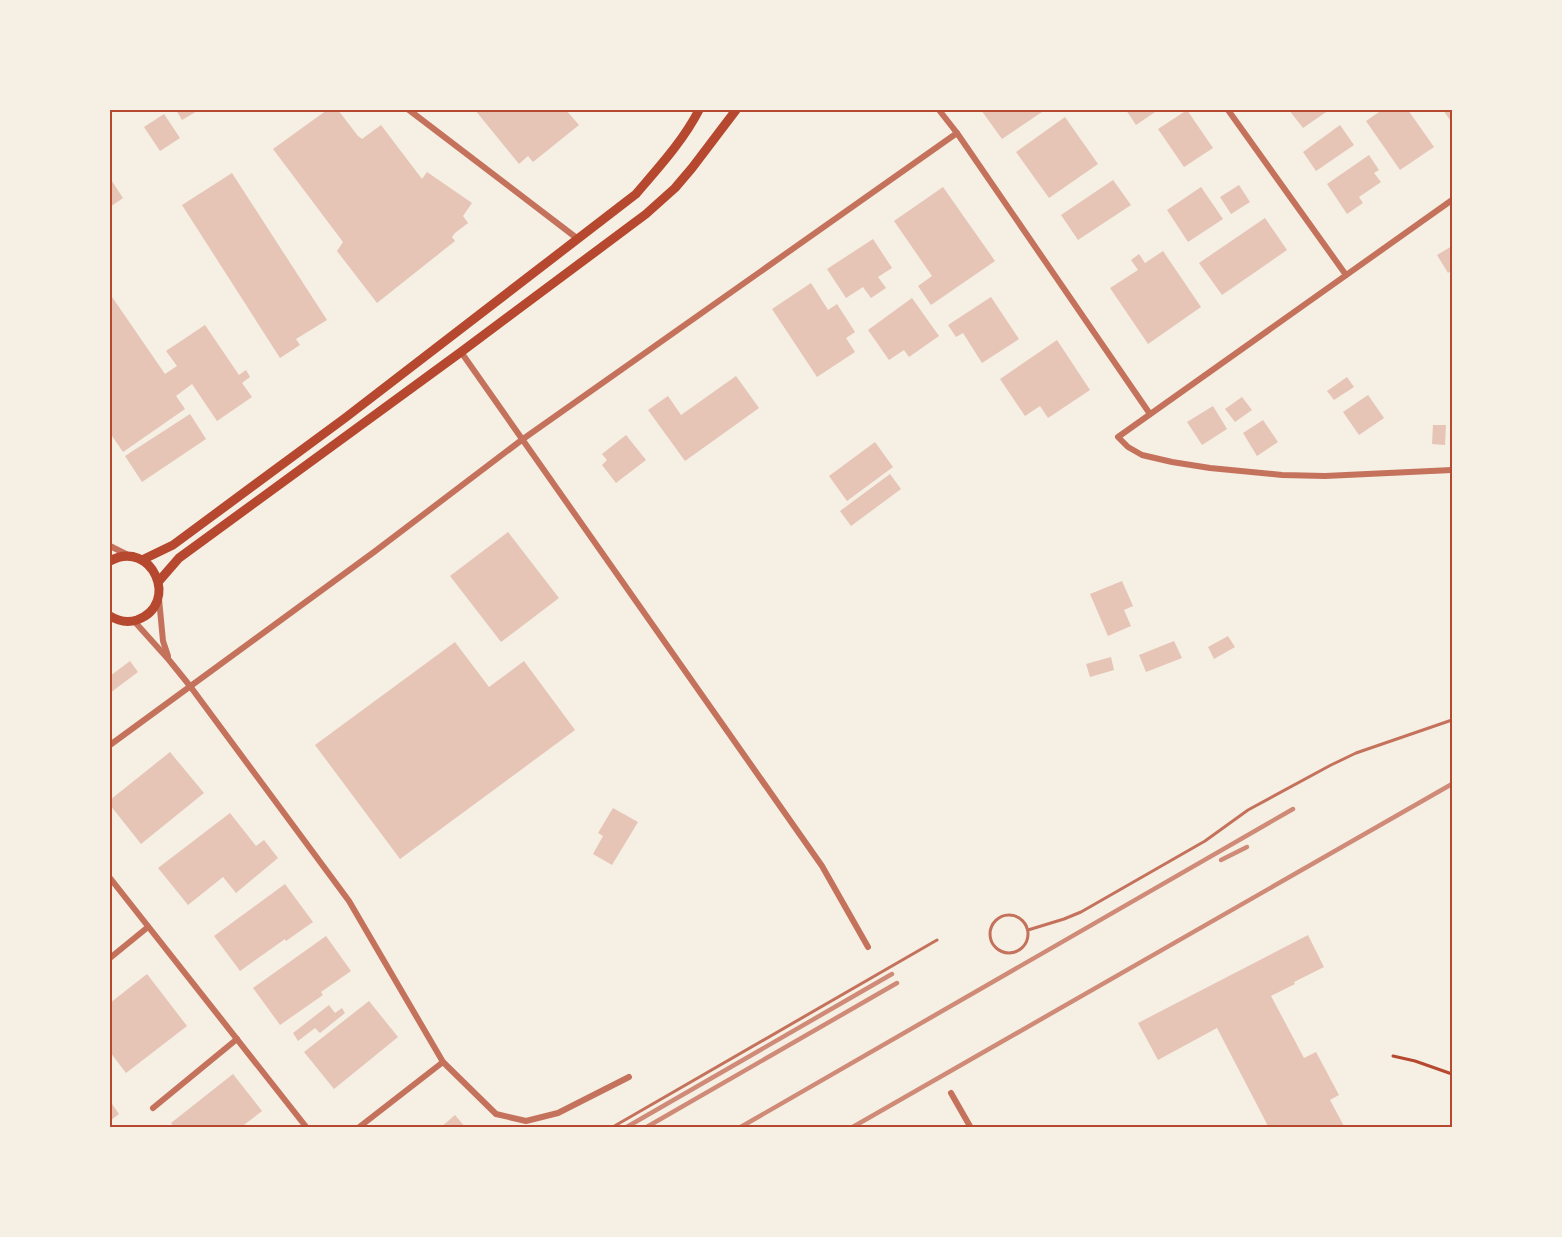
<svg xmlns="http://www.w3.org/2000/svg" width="1562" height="1237" viewBox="0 0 1562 1237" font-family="Jost,sans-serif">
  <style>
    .building { fill: #e6c5b7 }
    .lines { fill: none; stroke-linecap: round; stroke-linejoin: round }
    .path { stroke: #b5482f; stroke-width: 3 }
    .service { stroke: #c5725c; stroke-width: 3 }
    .minor { stroke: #c5725c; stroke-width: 6 }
    .secondary { stroke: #b5482f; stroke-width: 9 }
    .rail { stroke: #cf8b77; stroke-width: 4.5 }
    .neatline { fill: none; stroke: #b5482f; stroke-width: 2 }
  </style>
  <rect width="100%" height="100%" fill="#f6efe4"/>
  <g class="building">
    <polygon points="176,110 199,110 182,120"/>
    <polygon points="327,110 338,110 358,136 362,139 381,125 422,179 427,172 472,203 463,216 468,223 455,233 452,237 455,241 377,303 337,251 343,242 273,149"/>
    <polygon points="475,110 566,110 579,125 533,162 528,156 519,164"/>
    <polygon points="981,110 1045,110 1002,139"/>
    <polygon points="1126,110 1158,110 1136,125"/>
    <polygon points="1187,110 1213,148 1184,167 1158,129"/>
    <polygon points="1289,110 1329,110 1303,128"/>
    <polygon points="1382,110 1408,110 1434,147 1400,170 1366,121"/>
    <polygon points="1443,110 1452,110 1452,123"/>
    <polygon points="164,114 180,138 160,151 144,127"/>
    <polygon points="1065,117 1098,164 1049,198 1016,152"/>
    <polygon points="1340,125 1354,145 1316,171 1303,152"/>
    <polygon points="1369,155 1379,170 1374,173 1381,182 1359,197 1363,203 1347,214 1327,184"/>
    <polygon points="232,173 327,320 296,339 300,345 280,358 182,205"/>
    <polygon points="110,178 123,198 110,207"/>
    <polygon points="1113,180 1131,205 1078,240 1061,215"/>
    <polygon points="1239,185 1250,202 1231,214 1220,197"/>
    <polygon points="943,187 995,261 931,305 918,286 932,276 894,221"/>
    <polygon points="1201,187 1223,219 1188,242 1167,210"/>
    <polygon points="1265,218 1287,250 1222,295 1199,263"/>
    <polygon points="873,239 892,268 878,277 886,288 871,298 863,287 846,298 827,269"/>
    <polygon points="1452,246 1452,270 1448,273 1437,255"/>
    <polygon points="1163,251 1201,307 1148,344 1110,288 1138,270 1131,260 1139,254 1145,263"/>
    <polygon points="811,283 828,310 837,304 855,332 846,338 855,352 817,377 772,309"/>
    <polygon points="110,294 165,374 177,366 166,351 205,325 239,375 246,370 250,377 242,383 252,397 217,421 192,384 176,396 185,409 123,452 110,433"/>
    <polygon points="991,297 1019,339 982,363 963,333 956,337 948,325"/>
    <polygon points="912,298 939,336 909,357 904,350 889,360 868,330"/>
    <polygon points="1057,340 1090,390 1048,418 1040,406 1025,416 1000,379"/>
    <polygon points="736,376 759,408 685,461 648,410 668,396 681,415"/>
    <polygon points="1347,377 1354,387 1334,400 1327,391"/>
    <polygon points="1368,395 1384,418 1359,435 1343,412"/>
    <polygon points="1242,397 1252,410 1235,422 1225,409"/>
    <polygon points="1213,406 1227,429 1202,445 1187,422"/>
    <polygon points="190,414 206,439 142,482 125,456"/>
    <polygon points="1263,420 1278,442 1257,456 1243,433"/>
    <polygon points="1433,425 1446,425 1445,445 1432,444"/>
    <polygon points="626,435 646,460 616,483 602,465 607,460 602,454"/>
    <polygon points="875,442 893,467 847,501 829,476"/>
    <polygon points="890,474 901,489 851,526 840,511"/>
    <polygon points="508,532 559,598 501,642 450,576"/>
    <polygon points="1122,581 1133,606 1124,610 1131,626 1108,636 1090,594"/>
    <polygon points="1228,636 1235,647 1214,659 1208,647"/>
    <polygon points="1174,641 1182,658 1146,672 1139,655"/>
    <polygon points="455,642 489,687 524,661 575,730 400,859 315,745"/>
    <polygon points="1111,657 1114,670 1090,677 1086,664"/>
    <polygon points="130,661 138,672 110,693 110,676"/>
    <polygon points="170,752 204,793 141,844 110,805 110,800"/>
    <polygon points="613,808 638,822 612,865 593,854 603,836 598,833"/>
    <polygon points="230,813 256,846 264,840 278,858 236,893 223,877 188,905 158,868"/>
    <polygon points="285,884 313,922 286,941 285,939 240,971 214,936"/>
    <polygon points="1308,935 1324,967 1294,982 1295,984 1271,996 1304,1058 1316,1052 1339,1095 1330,1100 1345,1128 1269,1128 1217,1028 1158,1060 1138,1023"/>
    <polygon points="326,936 351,971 321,992 323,995 280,1025 253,988"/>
    <polygon points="147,974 187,1026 126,1073 110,1052 110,1003"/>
    <polygon points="369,1001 398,1037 334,1089 304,1052"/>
    <polygon points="329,1005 335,1013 342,1008 345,1013 320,1033 315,1028 298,1041 293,1033"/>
    <polygon points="233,1074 262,1111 240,1128 174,1128 171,1123"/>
    <polygon points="110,1101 119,1114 110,1121"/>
    <polygon points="455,1115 466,1128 440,1128"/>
  </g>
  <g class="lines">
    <polyline class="path" points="1393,1056 1415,1061 1452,1074"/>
    <g class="service">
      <circle cx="1009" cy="934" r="19"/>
      <polyline points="1028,930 1064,919 1081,912 1205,841 1248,810 1331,765 1356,753 1452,720"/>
      <polyline points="611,1128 937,940"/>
    </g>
    <g class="minor">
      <polyline points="409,110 578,239"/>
      <polyline points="939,110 957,133 1150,414"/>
      <polyline points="1228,110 1346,275"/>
      <polyline points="1452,200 1118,437 1128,447 1142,455 1172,462 1210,468 1282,475 1325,476 1452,470"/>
      <polyline points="461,352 822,866 868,947"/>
      <polyline points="110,546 128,555"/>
      <polyline points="159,599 163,641 168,656"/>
      <polyline points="134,621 169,660 190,686 349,901 443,1062 496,1114 526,1121 558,1113 629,1077"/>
      <polyline points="110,745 374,552 523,439 957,133"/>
      <polyline points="110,878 307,1128"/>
      <polyline points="110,958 148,927"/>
      <polyline points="951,1093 971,1128"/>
      <polyline points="153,1108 237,1039"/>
      <polyline points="358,1128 443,1062"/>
    </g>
    <g class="secondary">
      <path d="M142 560 173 545 345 418 636 194C659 167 683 141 699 110"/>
      <path d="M110 561C152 538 181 604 137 620 127 623 118 621 110 616"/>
      <polyline points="159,581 179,558 461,352 646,214 675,188 692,168 736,110"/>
    </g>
    <g class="rail">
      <polyline points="1221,860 1247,847"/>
      <polyline points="625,1128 892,974"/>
      <polyline points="645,1128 897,983"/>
      <polyline points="739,1128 1293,809"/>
      <polyline points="851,1128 1452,784"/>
    </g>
  </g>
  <rect width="1562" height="1237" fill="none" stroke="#f6efe4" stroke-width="222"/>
  <rect x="111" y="111" width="1340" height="1015" class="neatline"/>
</svg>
